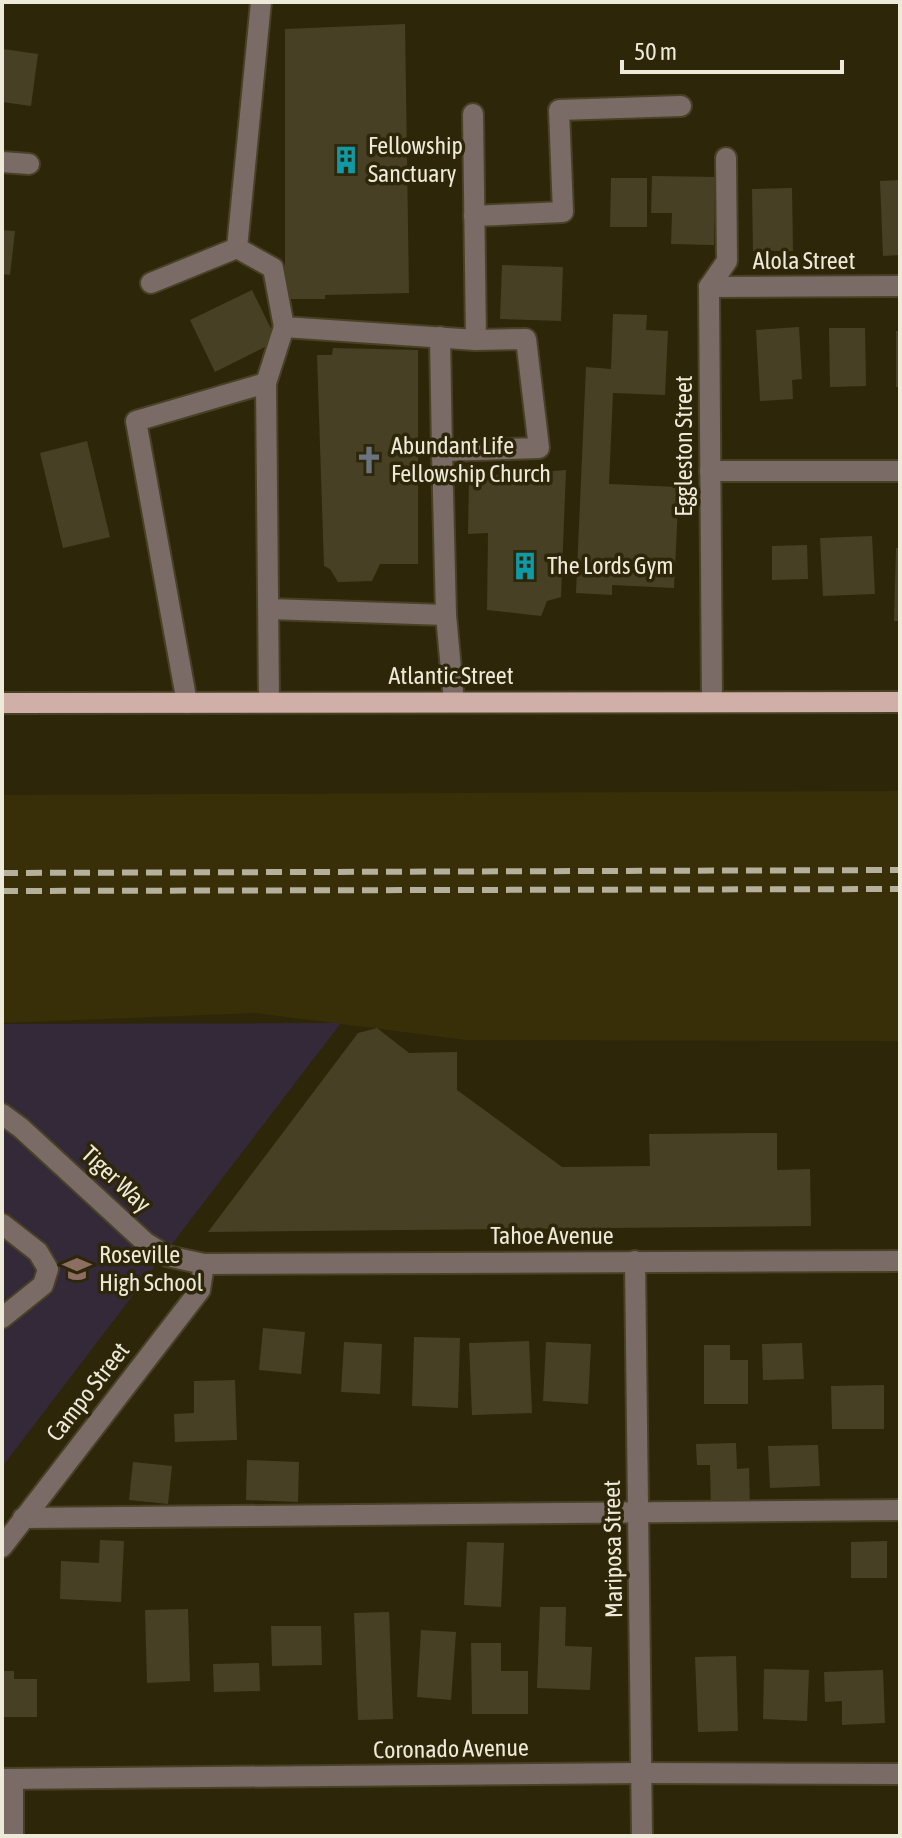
<svg xmlns="http://www.w3.org/2000/svg" width="902" height="1838" viewBox="0 0 902 1838" font-family="'Asap Condensed',sans-serif">
  <style>
    .built { fill: #382f08 }
    .education { fill: #342938 }
    .building { fill: #484024 }
    .lines { fill: none; stroke-linecap: round; stroke-linejoin: round }
    .minor-casing { stroke: #494126; stroke-width: 24 }
    .major-casing { stroke: #494126; stroke-width: 24 }
    .minor { stroke: #7a6b67; stroke-width: 20 }
    .major { stroke: #cfafa8; stroke-width: 20 }
    .rail { stroke: #b5b09b; stroke-width: 6; stroke-dasharray: 16 8; stroke-linecap: butt }
    .labels { text-anchor: middle; stroke-width: 7; stroke-linejoin: round; paint-order: stroke }
    .poi-label { font-size: 24px; fill: #eeead9; stroke: #2e2609; text-anchor: start }
    .street-label { font-size: 24px; fill: #eeead9; stroke: #2e2609 }
  </style>
  <rect width="100%" height="100%" fill="#2e2609"/>
  <polygon class="built" points="900,791 900,1041 466,1040 256,1013 2,1023 2,795"/>
  <polygon class="education" points="341,1023 172,1244 2,1467 2,1024"/>
  <g class="building">
    <polygon points="405,24 409,293 325,295 325,299 285,299 285,29"/>
    <polygon points="3,49 38,54 31,106 2,102"/>
    <polygon points="652,176 715,177 714,245 671,244 672,213 651,213"/>
    <polygon points="611,178 647,178 647,227 610,227"/>
    <polygon points="900,180 900,255 883,256 880,181"/>
    <polygon points="792,188 793,251 753,251 752,189"/>
    <polygon points="2,230 15,231 10,275 2,274"/>
    <polygon points="502,265 563,267 561,321 500,319"/>
    <polygon points="252,290 277,341 215,372 190,320"/>
    <polygon points="613,314 647,315 646,330 668,331 665,395 613,393 609,484 679,487 674,588 612,585 612,595 576,593 586,367 611,369"/>
    <polygon points="799,327 802,379 792,380 793,399 760,401 756,330"/>
    <polygon points="829,328 865,328 866,386 830,387"/>
    <rect x="896" y="331" width="4" height="56"/>
    <polygon points="333,348 418,350 418,564 380,564 372,581 338,582 330,569 324,566 317,355 332,355"/>
    <polygon points="87,441 110,537 63,548 40,453"/>
    <polygon points="566,470 561,597 547,601 541,616 487,610 488,533 468,534 469,477"/>
    <polygon points="872,536 875,594 823,596 820,538"/>
    <polygon points="807,545 808,579 772,580 772,546"/>
    <polygon points="896,548 900,548 900,621 894,621"/>
    <polygon points="377,1028 409,1053 457,1052 457,1090 562,1167 650,1166 649,1134 777,1133 777,1170 810,1169 811,1226 208,1232 358,1033"/>
    <polygon points="263,1328 305,1332 301,1374 259,1370"/>
    <polygon points="414,1337 460,1338 458,1408 412,1406"/>
    <polygon points="529,1341 532,1413 472,1415 469,1343"/>
    <polygon points="344,1342 382,1344 380,1394 341,1392"/>
    <polygon points="546,1342 591,1344 588,1404 543,1401"/>
    <polygon points="802,1343 804,1379 763,1380 762,1344"/>
    <polygon points="704,1345 730,1345 730,1360 748,1360 748,1404 704,1404"/>
    <polygon points="235,1380 237,1440 175,1442 174,1414 194,1413 194,1381"/>
    <polygon points="884,1385 884,1429 832,1429 831,1386"/>
    <polygon points="736,1443 737,1469 749,1468 750,1510 711,1511 710,1465 697,1465 696,1444"/>
    <polygon points="818,1445 820,1486 770,1488 768,1446"/>
    <polygon points="247,1460 299,1462 298,1502 246,1500"/>
    <polygon points="133,1462 172,1466 168,1504 129,1500"/>
    <polygon points="100,1540 124,1541 121,1602 60,1599 61,1561 99,1563"/>
    <polygon points="887,1541 887,1578 851,1578 851,1542"/>
    <polygon points="467,1542 504,1543 501,1607 464,1605"/>
    <polygon points="540,1607 566,1607 565,1646 592,1647 590,1690 537,1688"/>
    <polygon points="188,1609 190,1681 147,1683 145,1610"/>
    <polygon points="389,1612 393,1719 358,1720 354,1613"/>
    <polygon points="271,1626 321,1626 322,1665 272,1666"/>
    <polygon points="421,1630 456,1632 451,1700 417,1697"/>
    <polygon points="471,1643 501,1643 501,1671 528,1671 528,1714 472,1714"/>
    <polygon points="736,1656 738,1731 698,1732 695,1657"/>
    <polygon points="259,1663 260,1691 214,1692 213,1664"/>
    <polygon points="764,1669 809,1670 807,1721 763,1719"/>
    <polygon points="883,1670 885,1723 842,1725 842,1701 825,1702 824,1672"/>
    <polygon points="2,1671 14,1671 14,1679 37,1679 37,1717 2,1717"/>
  </g>
  <g class="lines">
    <defs>
      <g id="minor">
        <polyline points="2,162 29,164"/>
        <polyline points="474,216 563,212 559,110 681,106"/>
        <polyline points="237,248 273,268 284,327 476,340 473,114"/>
        <polyline points="151,283 237,248 261,2"/>
        <polyline points="709,287 712,701"/>
        <polyline points="709,287 900,286"/>
        <polyline points="709,287 727,261 726,158"/>
        <polyline points="440,337 442,451 539,448 526,339 476,340"/>
        <polyline points="266,383 284,327"/>
        <polyline points="442,451 446,615 454,702"/>
        <polyline points="710,471 900,471"/>
        <polyline points="269,609 446,615"/>
        <polyline points="187,703 136,421 266,383 269,702"/>
        <polyline points="2,1114 21,1128 146,1243 167,1256 204,1264 900,1261"/>
        <polyline points="2,1224 38,1252 48,1269 43,1285 2,1318"/>
        <polyline points="635,1261 642,1836"/>
        <polyline points="23,1518 900,1510"/>
        <polyline points="2,1547 200,1290 204,1264"/>
        <polyline points="2,1779 642,1773 900,1774"/>
        <polyline points="13,1780 13,1836"/>
      </g>
      <polyline id="major" points="2,703 900,702"/>
    </defs>
    <use href="#minor" class="minor-casing"/>
    <use href="#major" class="major-casing"/>
    <use href="#minor" class="minor"/>
    <use href="#major" class="major"/>
    <g class="rail">
      <polyline points="2,873 900,870"/>
      <polyline points="2,891 900,889"/>
    </g>
  </g>
  <defs>
    <symbol id="building-bare" viewBox="-9 -9 18 18"><path d="M-4-6H4V6H1V3H-1V6H-4ZM-2.5-4.3h1.7v1.8h-1.7ZM.8-4.3h1.7v1.8H.8ZM-2.5-1h1.7V.8h-1.7ZM.8-1h1.7V.8H.8Z" fill="#0f9aa8" stroke="#2e2609" stroke-width="2.5" paint-order="stroke"/></symbol>
    <symbol id="church-bare" viewBox="-9 -9 18 18"><path d="M-1.2-6h2.4v3.5h3.3v2.4h-3.3V6h-2.4V-.1h-3.3v-2.4h3.3Z" fill="#6b7280" stroke="#2e2609" stroke-width="2.5" paint-order="stroke"/></symbol>
    <symbol id="school-bare" viewBox="-9 -9 18 18"><path d="M0-5L7-2L0 1L-7-2ZM-4 1L0 2.5L4 1V4Q0 6-4 4Z" fill="#8d6e63" stroke="#2e2609" stroke-width="2.5" paint-order="stroke"/></symbol>
  </defs>
  <g fill-rule="evenodd">
    <use href="#building-bare" x="326" y="140" width="40" height="40"/>
    <use href="#church-bare" x="349" y="440" width="40" height="40"/>
    <use href="#building-bare" x="505" y="546" width="40" height="40"/>
    <use href="#school-bare" x="57" y="1249" width="40" height="40"/>
  </g>
  <g class="labels">
    <g class="poi-label">
      <text x="368" y="154">Fellowship<tspan x="368" dy="28">Sanctuary</tspan></text>
      <text x="391" y="454">Abundant Life<tspan x="391" dy="28">Fellowship Church</tspan></text>
      <text x="547" y="574">The Lords Gym</text>
      <text x="99" y="1263">Roseville<tspan x="99" dy="28">High School</tspan></text>
    </g>
    <g class="street-label">
      <text x="804" y="269">Alola Street</text>
      <text transform="translate(684 446) rotate(-90)" y="8">Eggleston Street</text>
      <text x="451" y="684">Atlantic Street</text>
      <text transform="translate(116 1179) rotate(43)" y="8">Tiger Way</text>
      <text x="552" y="1244">Tahoe Avenue</text>
      <text transform="translate(88 1392) rotate(-52)" y="8">Campo Street</text>
      <text transform="translate(613 1549) rotate(-91)" y="8">Mariposa Street</text>
      <text transform="translate(451 1749) rotate(-1)" y="8">Coronado Avenue</text>
    </g>
  </g>
  <rect width="902" height="1838" fill="none" stroke="#eeead9" stroke-width="8"/>
  <path d="M622 60v12h220v-12" fill="none" stroke="#eeead9" stroke-width="4"/>
  <text x="634" y="60" font-size="24" fill="#eeead9" stroke="#2e2609" stroke-width="6" paint-order="stroke">50 m</text>
</svg>
